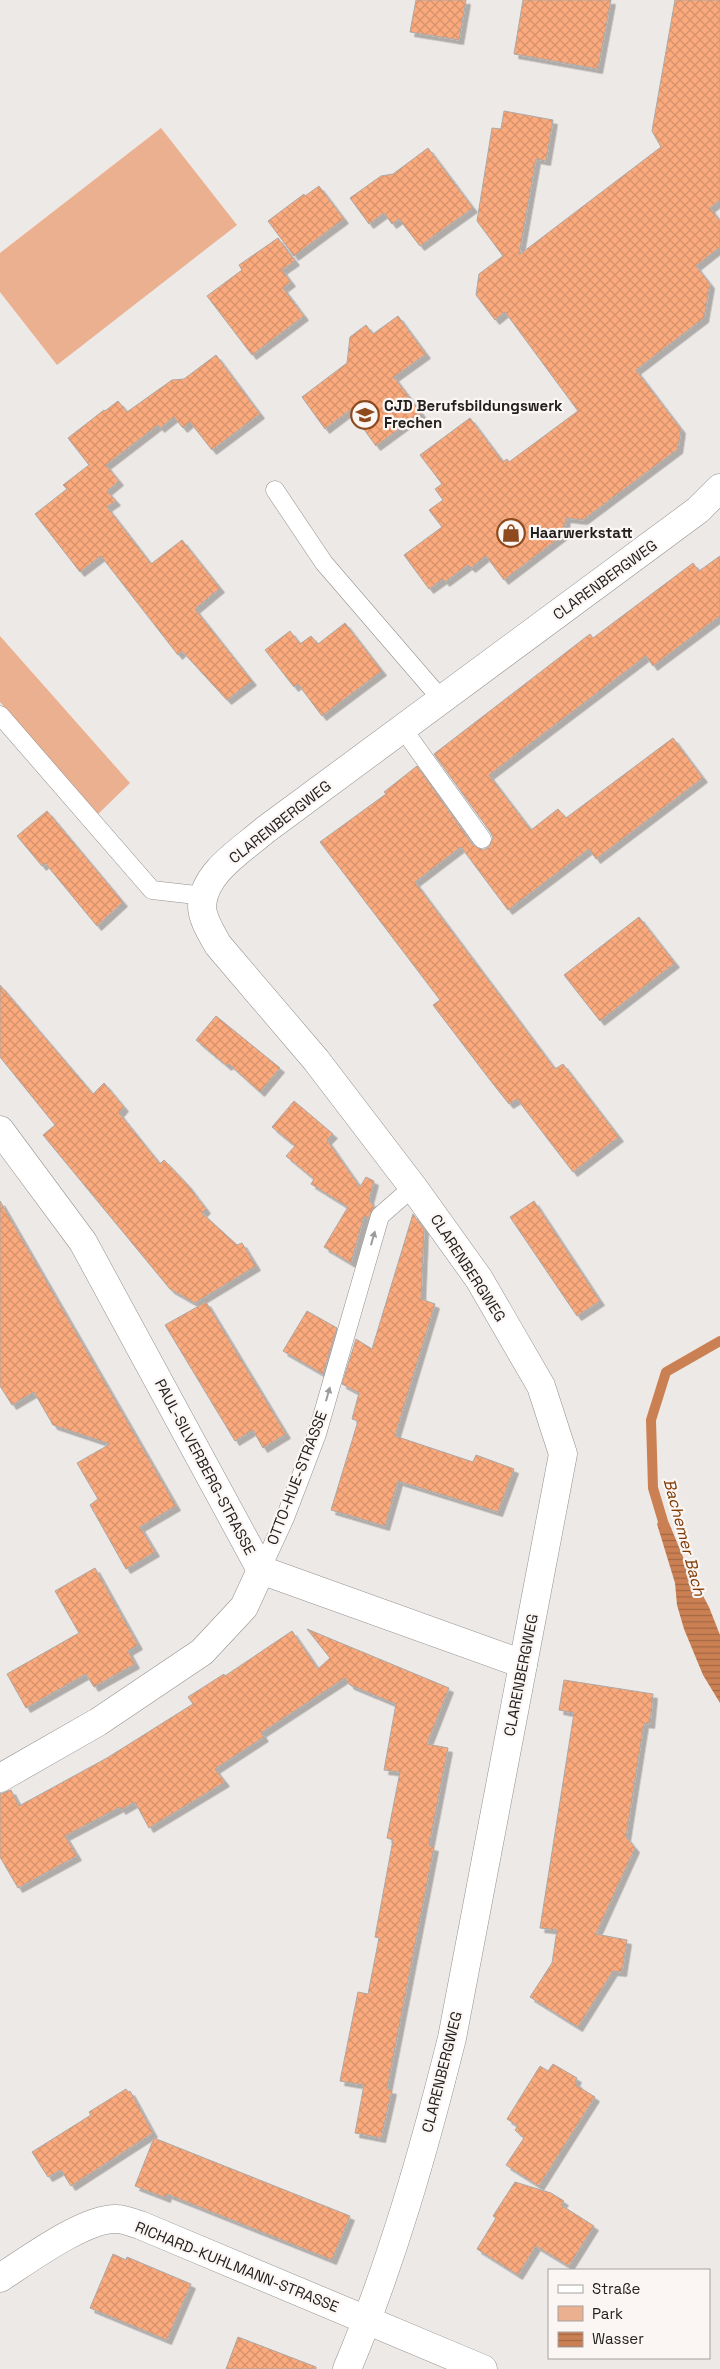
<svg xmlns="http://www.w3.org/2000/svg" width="720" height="2369" viewBox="0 0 720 2369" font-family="'Space Grotesk',sans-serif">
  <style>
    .green { fill: #eab08f }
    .water { fill: url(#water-rules) }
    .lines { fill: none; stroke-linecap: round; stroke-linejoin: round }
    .stream { stroke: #cb8053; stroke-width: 10 }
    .building { fill: url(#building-cross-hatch); stroke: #aca8a6; filter: url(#shadow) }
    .service-casing { stroke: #93908e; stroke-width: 19 }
    .minor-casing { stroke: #93908e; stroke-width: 29 }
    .service { stroke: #fff; stroke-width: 18 }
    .minor { stroke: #fff; stroke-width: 28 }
    .oneway { fill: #9c9b9b }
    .labels { text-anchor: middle; stroke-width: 4.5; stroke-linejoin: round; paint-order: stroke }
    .poi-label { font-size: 15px; font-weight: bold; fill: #232120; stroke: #fbf6f4; text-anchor: start }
    .street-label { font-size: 15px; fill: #232120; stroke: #fbf6f4 }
    .water-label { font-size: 16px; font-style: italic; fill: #7f3901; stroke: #fbf6f4 }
  </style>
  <defs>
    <pattern id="water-rules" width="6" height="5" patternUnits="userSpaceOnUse" patternTransform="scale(1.25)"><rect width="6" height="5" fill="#cb8053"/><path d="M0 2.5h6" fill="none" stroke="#a46844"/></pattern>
    <pattern id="building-cross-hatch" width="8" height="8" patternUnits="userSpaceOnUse" patternTransform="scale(1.25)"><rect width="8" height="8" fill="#faaa7d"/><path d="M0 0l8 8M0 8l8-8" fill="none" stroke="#d6926c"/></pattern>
    <filter id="shadow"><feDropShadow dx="4.5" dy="4.5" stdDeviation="0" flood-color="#0004"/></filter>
  </defs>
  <rect width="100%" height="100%" fill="#ede9e7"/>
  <g class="green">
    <polygon points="161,128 237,225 57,365 0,292 0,253"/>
    <polygon points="0,636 130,783 96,816 0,702"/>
  </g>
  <polygon class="water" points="661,1516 669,1523 686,1564 709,1607 720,1635 720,1703 703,1675 684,1629 677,1605 675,1583 657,1524"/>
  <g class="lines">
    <polyline class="stream" points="665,1528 653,1488 651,1420 666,1372 720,1341"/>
  </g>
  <g class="building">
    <polygon points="416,0 466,0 459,40 410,32"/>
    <polygon points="523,0 611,0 598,69 514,54"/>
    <polygon points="675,0 720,0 720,200 710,208 720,221 720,247 696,266 710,284 704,318 636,370 681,429 678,449 583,520 566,518 563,535 504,580 486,556 471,568 468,565 445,582 443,579 429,589 404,555 442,527 429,510 443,500 435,489 442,484 420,455 470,418 503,462 507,459 509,462 578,411 505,312 495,320 476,295 479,274 503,256 477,221 492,128 501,129 504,111 553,120 546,161 536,159 519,255 661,147 652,131"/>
    <polygon points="428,148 473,208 420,246 399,219 392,224 384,213 369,224 350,198 381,176 393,174"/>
    <polygon points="319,186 344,219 294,256 268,221 304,194 305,196"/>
    <polygon points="278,238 295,261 282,270 291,282 283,288 304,316 252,355 207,296 242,270 239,265"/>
    <polygon points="398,316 426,354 394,377 421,413 376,446 350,410 325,429 302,397 347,363 350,337 366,325 373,334"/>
    <polygon points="216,355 260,414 212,450 190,422 183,428 174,417 160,428 158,425 106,465 119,481 107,491 116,501 107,507 151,564 182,540 220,588 195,609 252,681 227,700 182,651 178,655 101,556 80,572 35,514 67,489 63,485 89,465 68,438 104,410 105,411 118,401 127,412 172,380 184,379"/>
    <polygon points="720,556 720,616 653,666 646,656 489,775 531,830 558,809 566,818 673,738 703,778 596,859 589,849 508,910 461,847 415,882 555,1069 563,1064 619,1137 573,1172 517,1099 509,1104 490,1080 433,1005 440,1000 320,842 386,794 384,792 417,766 473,845 483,850 489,847 493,838 491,833 434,754 590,634 593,638 693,563 699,571"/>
    <polygon points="345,623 382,671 322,716 298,684 294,687 265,650 290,631 300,644 311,636 318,644"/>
    <polygon points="47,811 123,902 97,926 45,863 42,866 17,836"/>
    <polygon points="639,917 675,963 600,1021 564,975"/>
    <polygon points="0,985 93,1094 104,1083 124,1107 119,1113 160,1164 164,1160 187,1184 206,1209 202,1213 237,1245 242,1243 256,1266 195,1303 170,1289 43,1135 55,1125 0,1057"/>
    <polygon points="216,1016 280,1068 260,1092 229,1064 227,1066 196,1040"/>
    <polygon points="294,1101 333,1134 327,1140 360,1187 366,1177 374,1181 369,1200 374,1207 368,1219 364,1216 351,1263 324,1247 348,1207 311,1184 314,1179 286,1156 295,1146 272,1127"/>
    <polygon points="0,1201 176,1506 140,1527 155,1552 126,1569 90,1505 98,1499 77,1463 110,1444 53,1425 34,1392 12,1405 0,1386"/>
    <polygon points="534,1201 600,1301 577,1316 510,1217"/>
    <polygon points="413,1214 424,1229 421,1299 435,1304 395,1436 473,1462 476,1455 514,1469 498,1512 398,1481 385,1526 331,1510 358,1421 352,1419 359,1393 342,1384 356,1339 372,1349"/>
    <polygon points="206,1302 286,1434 263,1448 253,1430 235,1441 165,1325"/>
    <polygon points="307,1311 337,1328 323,1374 283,1351"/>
    <polygon points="95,1568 138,1645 128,1651 135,1664 94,1687 86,1674 26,1708 7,1674 79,1633 55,1591"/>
    <polygon points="307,1629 449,1688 427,1744 448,1748 429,1846 434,1847 387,2089 392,2090 381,2138 355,2133 364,2085 340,2081 358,1992 368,1994 379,1938 375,1937 393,1840 387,1838 400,1772 384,1770 396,1704 350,1685 345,1678 261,1733 264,1737 215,1769 225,1782 149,1828 135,1802 121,1810 120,1807 65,1836 77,1856 18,1888 0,1857 0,1794 11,1790 19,1806 107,1758 193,1704 188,1697 224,1674 225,1676 292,1631 318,1669 330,1658"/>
    <polygon points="564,1680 653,1694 650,1724 644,1723 626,1837 635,1848 596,1934 627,1940 622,1972 613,1971 578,2027 530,1997 552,1963 557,1930 540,1928 574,1713 559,1710"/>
    <polygon points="553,2064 577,2078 575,2082 578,2084 576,2085 595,2097 539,2186 506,2165 524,2138 515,2130 518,2126 507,2119 540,2066 548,2071"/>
    <polygon points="126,2089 128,2092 130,2091 153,2133 71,2186 61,2170 48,2177 32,2152 91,2115 89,2112"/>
    <polygon points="154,2138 350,2216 332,2260 167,2194 166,2198 135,2186"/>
    <polygon points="515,2182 551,2193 564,2201 561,2205 594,2226 569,2266 536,2246 518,2275 477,2249 496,2218 493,2216"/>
    <polygon points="113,2254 126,2260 127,2257 191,2284 167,2340 90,2308"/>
    <polygon points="238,2337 316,2367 316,2369 226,2369"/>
  </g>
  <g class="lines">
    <defs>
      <g id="service">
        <polyline points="275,490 324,563 442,700"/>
        <polyline points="0,715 152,890 205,896"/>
        <polyline points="403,729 482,839"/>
        <polyline points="261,1570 285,1518 317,1434 380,1216 413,1187"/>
      </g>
      <g id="minor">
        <polyline points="0,1130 83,1242 261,1570 523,1664"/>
        <polyline points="0,1778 98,1722 202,1652 244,1607 261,1570"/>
        <path d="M0 2278C28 2260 86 2217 117 2219 124 2219 133 2223 140 2225L483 2369"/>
        <path d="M347 2369C392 2263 424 2150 452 2038L563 1454 541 1386 479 1279 413 1187 316 1060 218 945C212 934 202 919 202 906 204 872 242 850 265 830L698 510 720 488"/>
      </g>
    </defs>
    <use href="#service" class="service-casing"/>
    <use href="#minor" class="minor-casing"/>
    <use href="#service" class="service"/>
    <use href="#minor" class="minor"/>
  </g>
  <defs><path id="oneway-solid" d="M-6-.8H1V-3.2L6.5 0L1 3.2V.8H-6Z" transform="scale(1.25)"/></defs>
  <g class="oneway">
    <use href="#oneway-solid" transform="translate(373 1238) rotate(-74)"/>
    <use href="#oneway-solid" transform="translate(328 1394) rotate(-74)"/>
  </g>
  <defs>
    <symbol id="school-ring" viewBox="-11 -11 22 22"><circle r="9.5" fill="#fbf6f4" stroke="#8e4a1d" stroke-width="1.5"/><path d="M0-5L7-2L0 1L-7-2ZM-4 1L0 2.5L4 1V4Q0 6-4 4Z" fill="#8e4a1d"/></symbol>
    <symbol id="shop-ring" viewBox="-11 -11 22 22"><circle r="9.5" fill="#fbf6f4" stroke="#8e4a1d" stroke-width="1.5"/><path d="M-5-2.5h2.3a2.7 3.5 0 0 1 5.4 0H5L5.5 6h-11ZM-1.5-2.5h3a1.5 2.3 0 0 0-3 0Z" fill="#8e4a1d"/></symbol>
  </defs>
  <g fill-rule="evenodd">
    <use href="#school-ring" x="349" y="399" width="32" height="32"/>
    <use href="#shop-ring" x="495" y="517" width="32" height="32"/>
  </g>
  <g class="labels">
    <g class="poi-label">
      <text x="384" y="411">CJD Berufsbildungswerk<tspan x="384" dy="17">Frechen</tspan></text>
      <text x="530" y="538">Haarwerkstatt</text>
    </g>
    <g class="street-label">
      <text transform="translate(605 580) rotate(-36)" y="5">CLARENBERGWEG</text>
      <text transform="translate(280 822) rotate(-38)" y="5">CLARENBERGWEG</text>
      <text transform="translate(468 1268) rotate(57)" y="5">CLARENBERGWEG</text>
      <text transform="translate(205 1467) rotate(62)" y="5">PAUL-SILVERBERG-STRASSE</text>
      <text transform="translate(297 1478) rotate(-69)" y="5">OTTO-HUE-STRASSE</text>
      <text transform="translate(521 1675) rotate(-79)" y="5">CLARENBERGWEG</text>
      <text transform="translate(442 2072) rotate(-76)" y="5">CLARENBERGWEG</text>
      <text transform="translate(237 2267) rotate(22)" y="5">RICHARD-KUHLMANN-STRASSE</text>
    </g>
    <g class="water-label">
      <text transform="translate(685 1537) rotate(75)" y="6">Bachemer Bach</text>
    </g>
  </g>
  <rect x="548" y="2269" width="162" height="90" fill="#fbf6f4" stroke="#a5a19f"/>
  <rect x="558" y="2285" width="25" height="8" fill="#ffffff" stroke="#a5a19f"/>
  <text x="592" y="2294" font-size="15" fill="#232120">Straße</text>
  <rect x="558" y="2306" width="25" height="15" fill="#eab08f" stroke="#a5a19f"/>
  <text x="592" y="2319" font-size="15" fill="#232120">Park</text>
  <rect x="558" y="2332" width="25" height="15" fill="url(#water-rules)" stroke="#a5a19f"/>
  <text x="592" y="2344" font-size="15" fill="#232120">Wasser</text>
</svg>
